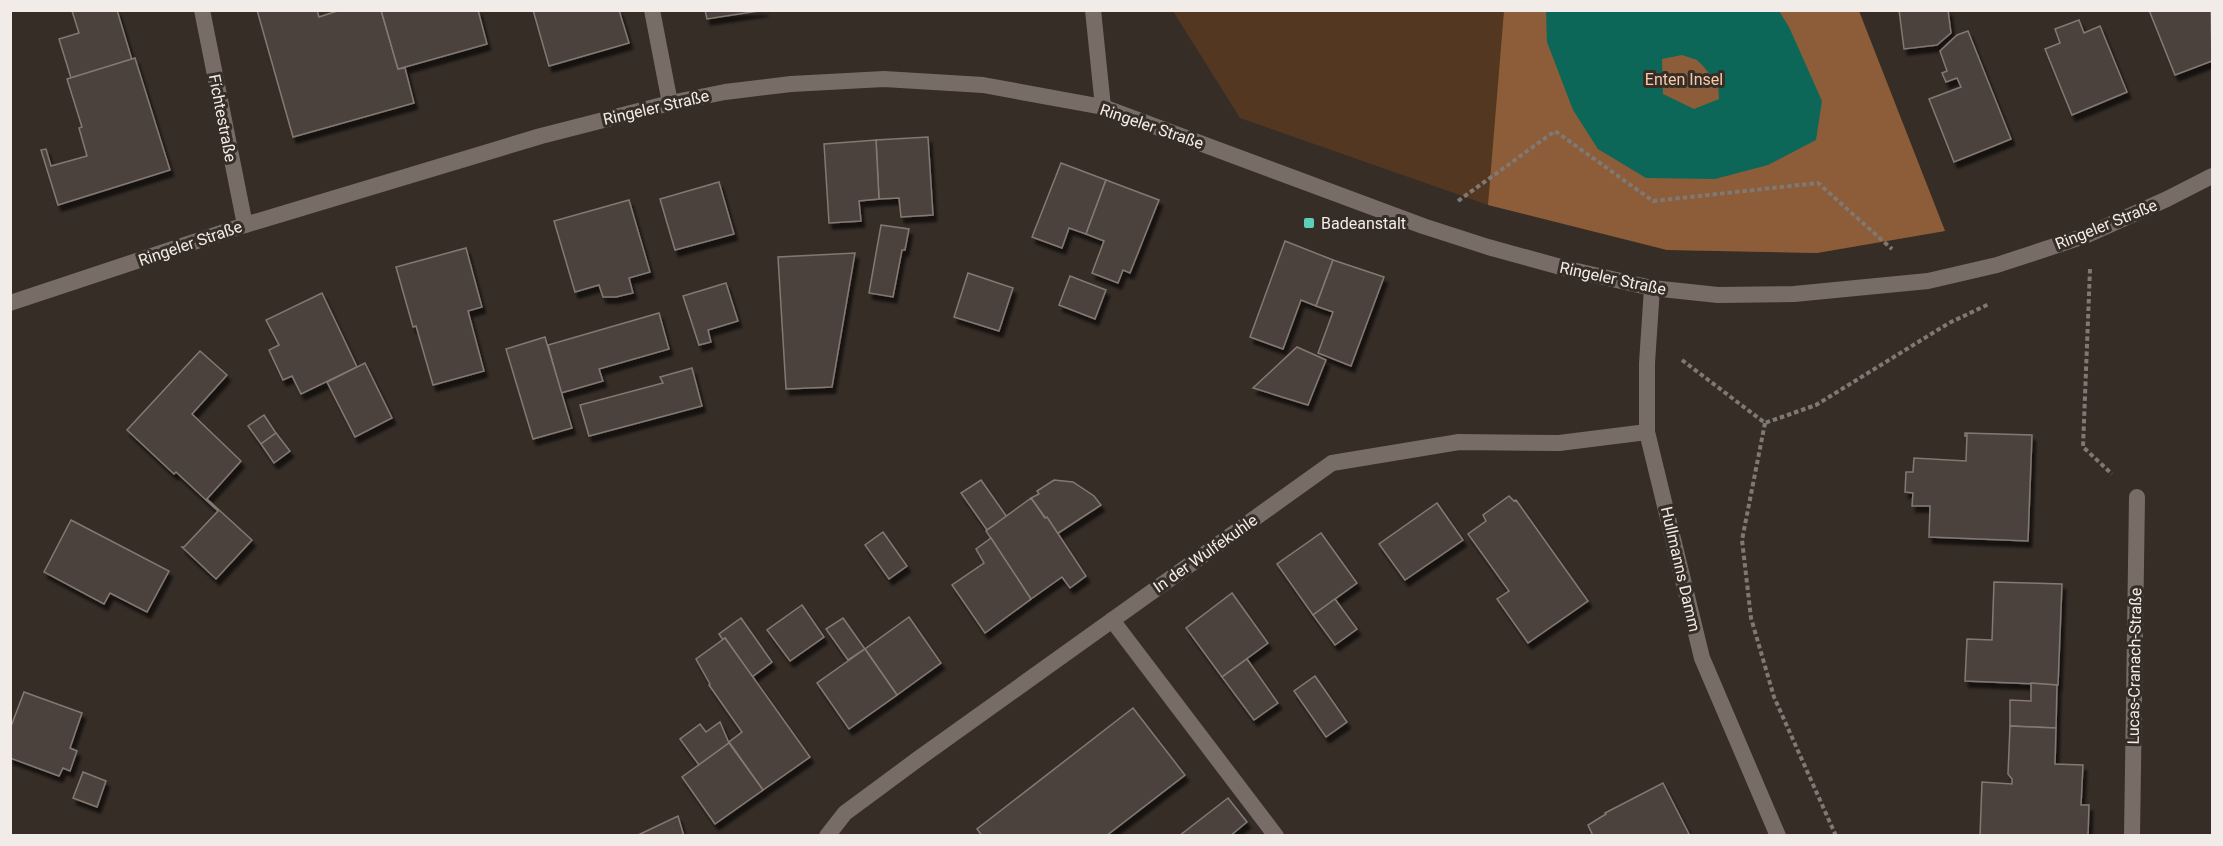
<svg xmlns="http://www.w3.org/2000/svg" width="2223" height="846" viewBox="0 0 2223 846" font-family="Roboto,sans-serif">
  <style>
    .green { fill: #543721 }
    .forest { fill: #8c5d38 }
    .water { fill: #0c6759; fill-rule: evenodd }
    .building { fill: #4c433c; stroke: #837972; stroke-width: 1.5; filter: url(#shadow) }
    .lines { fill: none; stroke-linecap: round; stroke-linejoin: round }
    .path { stroke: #807873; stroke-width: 4; stroke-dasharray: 4.5 3; stroke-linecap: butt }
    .service { stroke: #776d66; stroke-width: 16 }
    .minor { stroke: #776d66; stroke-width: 16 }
    .poi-dot { fill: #5dceb8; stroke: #362d27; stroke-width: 2 }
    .labels { text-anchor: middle; stroke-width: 6; stroke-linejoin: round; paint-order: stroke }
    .park-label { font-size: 16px; fill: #f8cbab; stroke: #362d27 }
    .street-label { font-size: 16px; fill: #f2ece8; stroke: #362d27 }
    .poi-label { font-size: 16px; fill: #f2ece8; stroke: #362d27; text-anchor: start }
  </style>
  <defs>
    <filter id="shadow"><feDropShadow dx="3.5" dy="6" stdDeviation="1.5" flood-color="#0009"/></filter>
  </defs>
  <rect width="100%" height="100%" fill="#362d27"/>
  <polygon class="green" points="1173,11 1859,11 1945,231 1817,253 1667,250 1488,205 1240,118"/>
  <polygon class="forest" points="1504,11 1859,11 1945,231 1817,253 1667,250 1488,205"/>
  <path class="water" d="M1546 11H1779L1789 27 1822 101 1816 140 1768 165 1715 179 1646 178 1598 149 1573 110 1547 42ZM1682 55 1697 60 1703 66 1718 84 1719 99 1694 109 1663 94 1662 59Z"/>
  <g class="building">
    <polygon points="117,10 132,60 71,78 59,39 79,33 72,11"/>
    <polygon points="257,10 317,10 319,17 340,10 381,10 398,69 405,68 414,103 293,137"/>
    <polygon points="381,10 478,10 487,44 398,69"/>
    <polygon points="533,10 619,10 629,43 549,66"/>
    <polygon points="705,10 765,10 707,19"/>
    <polygon points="1899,10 1948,10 1951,33 1937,45 1904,49"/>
    <polygon points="2149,10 2211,10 2212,61 2175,75"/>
    <polygon points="2079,20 2084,33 2100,26 2127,92 2072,115 2045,49 2060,43 2055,29"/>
    <polygon points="1968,31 2011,139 1954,162 1929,99 1961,87 1957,78 1946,82 1942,73 1947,71 1940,51 1957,35"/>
    <polygon points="135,58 170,170 58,205 41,150 46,149 51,166 87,156 79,128 82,127 67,79"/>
    <polygon points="928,137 933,215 901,217 899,198 879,199 876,140"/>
    <polygon points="876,140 879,199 859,201 861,221 829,223 824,144"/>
    <polygon points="1061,163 1106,180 1086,234 1069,228 1062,248 1032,237"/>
    <polygon points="1106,180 1159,200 1130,273 1123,270 1118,283 1092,273 1104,241 1086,234"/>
    <polygon points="719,182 734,234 675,250 660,199"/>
    <polygon points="629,200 650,272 629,278 633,293 616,297 603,297 599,285 575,292 554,221"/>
    <polygon points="881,225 909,229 905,250 902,250 893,297 869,293"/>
    <polygon points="1285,241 1333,260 1316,306 1301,300 1283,349 1250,337"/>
    <polygon points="466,248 482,307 468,311 484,371 433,385 416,326 413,327 396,267"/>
    <polygon points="855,253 832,387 786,389 778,257"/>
    <polygon points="1333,260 1384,277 1351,366 1318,353 1333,312 1316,306"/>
    <polygon points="968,273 1013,288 999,331 954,317"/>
    <polygon points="1070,276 1106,290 1095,319 1059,305"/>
    <polygon points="726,283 738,321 708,330 711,342 699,345 683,296"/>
    <polygon points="322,293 357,367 301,394 292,376 283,380 269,350 279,345 266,320"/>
    <polygon points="659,313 669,349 599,369 603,381 561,393 548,345"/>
    <polygon points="545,337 572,428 533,439 506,349"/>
    <polygon points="1297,347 1326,360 1308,405 1253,388"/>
    <polygon points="200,351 227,375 192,414 241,461 206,500 176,472 174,474 127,430"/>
    <polygon points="365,363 392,418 355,437 327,382"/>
    <polygon points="692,368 702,406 589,436 580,405 663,383 660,377"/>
    <polygon points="264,415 276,433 261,444 248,426"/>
    <polygon points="276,433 290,451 274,463 261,444"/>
    <polygon points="1965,433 2032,435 2028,541 1929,537 1930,506 1912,506 1913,493 1905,492 1906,472 1913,472 1914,458 1966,461 1967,435 1965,436"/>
    <polygon points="981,480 1007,517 987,530 961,493"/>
    <polygon points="1054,480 1073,482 1094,496 1101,505 1057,534 1031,498 1039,494 1037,491"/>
    <polygon points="1509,496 1514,501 1516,500 1588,601 1528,643 1497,599 1509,591 1468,534 1486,521 1483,515"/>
    <polygon points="1031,498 1045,518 1047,517 1086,576 1070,588 1062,577 1031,599 986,531"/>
    <polygon points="207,499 252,540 216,579 182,547 184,547 218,511 206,500"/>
    <polygon points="1437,503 1463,540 1405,580 1379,544"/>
    <polygon points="71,520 169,571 147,612 110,593 104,604 44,572"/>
    <polygon points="883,532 907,566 889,579 865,545"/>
    <polygon points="1321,533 1357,583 1313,615 1277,564"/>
    <polygon points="991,538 1031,599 985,633 952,585 984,563 976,549"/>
    <polygon points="1994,582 2062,584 2058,685 1965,681 1967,639 1992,640"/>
    <polygon points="1232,593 1268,643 1222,677 1186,628"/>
    <polygon points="1335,599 1357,629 1335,645 1313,615"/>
    <polygon points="802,605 824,637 790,661 767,630"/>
    <polygon points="909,617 941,663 897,695 865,649"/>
    <polygon points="741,618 772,662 752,677 725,638 723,640 719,634"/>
    <polygon points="843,618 865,649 848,660 826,629"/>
    <polygon points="725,638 810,757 763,790 729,742 742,732 709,685 710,684 696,659"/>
    <polygon points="865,649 897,695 849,729 817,683"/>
    <polygon points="1247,659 1278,703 1254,720 1222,677"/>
    <polygon points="1315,676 1347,722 1326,737 1294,691"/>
    <polygon points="2031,683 2057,685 2056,728 2010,726 2010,700 2031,701"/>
    <polygon points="24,692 82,713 70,748 77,751 70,771 63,768 59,776 10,758 10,729"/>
    <polygon points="1133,708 1185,775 1106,836 982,836 977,829"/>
    <polygon points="720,722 729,743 699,765 680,739 700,724 706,732"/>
    <polygon points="2010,726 2056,728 2055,764 2083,765 2081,805 2089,805 2088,836 1980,836 1982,782 2012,784 2012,779 2008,774"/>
    <polygon points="729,743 763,790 715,824 682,777"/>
    <polygon points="83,772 106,781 97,807 73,798"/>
    <polygon points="1663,783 1690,836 1593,836 1588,825 1606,814 1605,813"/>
    <polygon points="1228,798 1247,822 1230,836 1179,836"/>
    <polygon points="678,816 684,836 636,836"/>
  </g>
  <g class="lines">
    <g class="path">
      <polyline points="1458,201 1555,131 1653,201 1818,183 1892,249"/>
      <polyline points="2090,269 2083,447 2112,474"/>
      <polyline points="1682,360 1765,423 1816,405 1949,323 1989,304"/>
      <polyline points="1765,423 1742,540 1751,618 1774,697 1836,836"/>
    </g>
    <g class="service">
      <polyline points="652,10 670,103"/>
      <polyline points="1112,620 1276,836"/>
    </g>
    <g class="minor">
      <polyline points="202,10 245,225"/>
      <polyline points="1093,10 1103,107"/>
      <polyline points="1652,288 1647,363 1647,432 1702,658 1778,836"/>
      <polyline points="10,303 245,225 541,136 670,103 725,92 791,84 884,79 983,85 1103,107 1423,226 1488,247 1568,269 1652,288 1718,295 1794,294 1928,281 1997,265 2085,236 2167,199 2212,176"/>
      <polyline points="827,836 845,813 918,759 1332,463 1459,442 1559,443 1647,432"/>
      <polyline points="2132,836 2137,497"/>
    </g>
  </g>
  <rect class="poi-dot" x="1303" y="217" width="12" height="12" rx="3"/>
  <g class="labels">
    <g class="park-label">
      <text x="1684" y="85">Enten Insel</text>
    </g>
    <g class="street-label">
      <text transform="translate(656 107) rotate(-13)" y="6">Ringeler Straße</text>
      <text transform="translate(223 118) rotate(79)" y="6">Fichtestraße</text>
      <text transform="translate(1152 126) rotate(19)" y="6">Ringeler Straße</text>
      <text transform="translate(2106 224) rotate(-22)" y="6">Ringeler Straße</text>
      <text transform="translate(190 243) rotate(-19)" y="6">Ringeler Straße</text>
      <text transform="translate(1613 278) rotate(12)" y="6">Ringeler Straße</text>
      <text transform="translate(1205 553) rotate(-35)" y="6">In der Wulfekuhle</text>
      <text transform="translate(1681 569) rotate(77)" y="6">Hullmanns Damm</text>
      <text transform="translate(2134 666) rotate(-89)" y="6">Lucas-Cranach-Straße</text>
    </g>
    <g class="poi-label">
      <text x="1321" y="229">Badeanstalt</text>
    </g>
  </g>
  <rect width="2223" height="846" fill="none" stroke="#f2ece8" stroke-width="24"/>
</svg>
